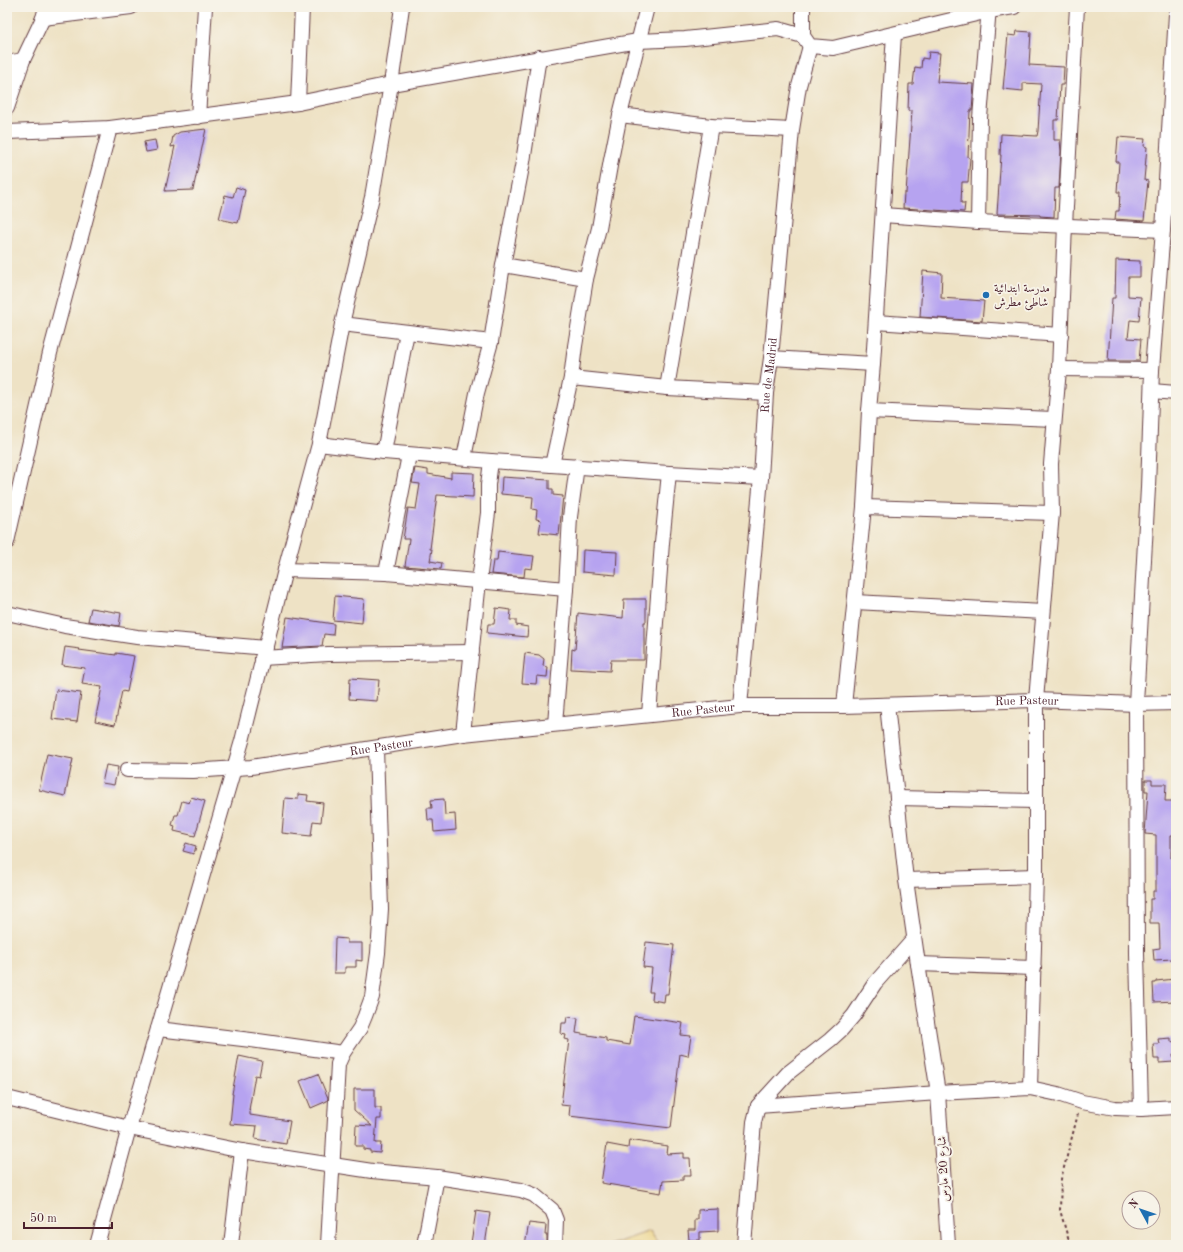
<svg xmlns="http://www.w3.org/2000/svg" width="1183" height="1252" viewBox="0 0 1183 1252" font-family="'Old Standard TT',Amiri,serif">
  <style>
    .sand { fill: #eeda9e; stroke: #9c7c64 }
    .building { fill: #b6a3f0 }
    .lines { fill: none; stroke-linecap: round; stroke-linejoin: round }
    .street-casing { stroke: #633c42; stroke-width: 16 }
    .path { stroke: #633c42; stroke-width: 2; stroke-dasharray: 3 3; stroke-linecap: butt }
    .street { stroke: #fff; stroke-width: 14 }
    .poi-dot { fill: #1f6fb2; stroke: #f7f3e8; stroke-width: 1.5 }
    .labels { text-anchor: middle; stroke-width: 3.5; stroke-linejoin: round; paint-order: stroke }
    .poi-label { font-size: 12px; fill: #4a1f2b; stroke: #f7f3e8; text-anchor: start }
    .street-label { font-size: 12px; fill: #4a1f2b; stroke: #f7f3e8 }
  </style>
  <rect width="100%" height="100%" fill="#f7f3e8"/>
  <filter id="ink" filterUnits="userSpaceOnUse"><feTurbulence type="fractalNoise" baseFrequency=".025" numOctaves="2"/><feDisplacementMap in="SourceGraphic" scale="8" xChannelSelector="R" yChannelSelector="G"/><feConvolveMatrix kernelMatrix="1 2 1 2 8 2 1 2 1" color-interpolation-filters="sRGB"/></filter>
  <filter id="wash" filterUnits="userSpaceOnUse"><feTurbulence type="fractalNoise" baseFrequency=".012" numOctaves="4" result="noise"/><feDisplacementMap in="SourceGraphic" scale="16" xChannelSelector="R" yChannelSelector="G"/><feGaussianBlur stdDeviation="0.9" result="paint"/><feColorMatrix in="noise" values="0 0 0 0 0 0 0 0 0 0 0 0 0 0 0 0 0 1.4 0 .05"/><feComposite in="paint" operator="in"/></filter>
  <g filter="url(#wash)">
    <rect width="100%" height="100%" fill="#eee2c5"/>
    <polygon class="sand" points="650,1231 659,1245 610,1245"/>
    <g id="blocks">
      <g class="building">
        <polygon points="1017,31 1031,32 1029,65 1064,67 1063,85 1060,85 1058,120 1054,120 1054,140 1060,140 1061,151 1059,188 1055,188 1054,217 1040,216 1040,215 997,214 1001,155 1000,155 1001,134 1037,136 1038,131 1041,84 1023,83 1023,91 1003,89 1008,35 1016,36"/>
        <polygon points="929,52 940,53 937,82 974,84 972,111 970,111 968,157 970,158 968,182 962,182 961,203 965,203 964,212 903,208 904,193 906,193 912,111 908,111 909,84 913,84 915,67 921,68 922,58 928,59"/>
        <polygon points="206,129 193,190 165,191 175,146 171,147 173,136 180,132"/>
        <polygon points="1118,137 1145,139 1144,146 1147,147 1144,180 1148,181 1144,221 1115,219 1116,211 1119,211 1120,192 1117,192 1119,162 1116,162"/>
        <polygon points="155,140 157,150 146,152 144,142"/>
        <polygon points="236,187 245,190 238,223 219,219 225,195 233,197"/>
        <polygon points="1116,260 1140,261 1140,277 1128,277 1128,296 1141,297 1139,321 1130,320 1128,338 1141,339 1139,361 1108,361 1112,298 1115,298"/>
        <polygon points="923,271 942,273 941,298 984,301 982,321 920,317"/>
        <polygon points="415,468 428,470 428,474 451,478 451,472 474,473 473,497 437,495 430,549 432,549 430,561 442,563 441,569 405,566 409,539 403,539 408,508 416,509 420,484 412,483"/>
        <polygon points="502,477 549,480 549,489 553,489 553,495 563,496 559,535 539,533 541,520 536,519 537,510 532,509 533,497 501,494"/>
        <polygon points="583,550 617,552 616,575 582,572"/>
        <polygon points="498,552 534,556 532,569 525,568 524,577 491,574 493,561 497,561"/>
        <polygon points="335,596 364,599 362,623 333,620"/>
        <polygon points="624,599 646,599 646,622 644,622 644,660 611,660 610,671 571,669 572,649 575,650 578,613 623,618"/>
        <polygon points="91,608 121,613 119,626 88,621"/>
        <polygon points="496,608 511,610 510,620 516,620 516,625 528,627 527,637 487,633 488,624 494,624"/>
        <polygon points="287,617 334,624 333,635 324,634 322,646 282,648"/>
        <polygon points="65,647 80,649 79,650 116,655 116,653 134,656 127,692 122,691 115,725 95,721 102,687 82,684 85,668 62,665"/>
        <polygon points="525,653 539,655 544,659 543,666 548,667 547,677 537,676 536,684 522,683"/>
        <polygon points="350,678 379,680 377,701 349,699"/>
        <polygon points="56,690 81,693 77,722 52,719"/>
        <polygon points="47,754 73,759 65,796 39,790"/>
        <polygon points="106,765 118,767 114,785 102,783"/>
        <polygon points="1145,780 1152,780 1152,784 1166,784 1165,801 1176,801 1174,835 1171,835 1171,858 1175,858 1176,879 1176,890 1175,890 1175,917 1173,917 1174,943 1176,943 1176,952 1173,953 1173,959 1154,960 1153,949 1160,948 1159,923 1150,923 1150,899 1153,899 1153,891 1156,891 1156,835 1145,834 1148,791 1145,791"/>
        <polygon points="298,794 308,795 307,801 323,803 321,822 313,821 311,836 282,833 285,798 298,799"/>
        <polygon points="191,797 205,801 195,836 174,831 175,826 172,825 175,815 178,815 182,801 189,803"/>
        <polygon points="444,799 445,815 455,814 456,830 434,832 433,820 428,820 427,808 432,808 431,800"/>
        <polygon points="186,843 196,846 194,854 183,851"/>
        <polygon points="335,938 347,939 347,943 362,943 362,961 356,960 356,967 345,967 345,973 334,973"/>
        <polygon points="646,942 674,945 668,994 665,994 664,1002 652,1000 653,992 649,992 652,968 643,967"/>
        <polygon points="1175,979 1175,983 1176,983 1176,1001 1154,1002 1153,983 1156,983 1156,981"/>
        <polygon points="634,1016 683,1023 681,1035 691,1036 688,1056 680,1054 671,1128 569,1116 570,1106 561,1105 569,1040 565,1039 566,1035 561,1034 562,1023 566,1023 567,1017 578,1018 576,1033 606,1038 606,1041 630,1045"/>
        <polygon points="1171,1038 1171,1042 1176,1041 1176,1055 1173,1055 1174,1062 1159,1063 1159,1059 1154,1059 1153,1044 1159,1044 1158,1039"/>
        <polygon points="239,1056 262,1061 259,1076 255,1075 249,1110 250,1111 250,1115 290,1121 286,1144 255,1139 257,1126 230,1124 233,1094 232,1094"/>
        <polygon points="318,1074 328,1098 327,1101 311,1108 300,1081"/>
        <polygon points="354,1089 375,1089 375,1108 381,1108 381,1119 377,1119 375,1143 381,1143 380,1153 370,1152 370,1150 363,1149 363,1146 355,1146 356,1125 372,1126 354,1110"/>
        <polygon points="629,1140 668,1146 667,1154 684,1153 684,1158 690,1158 691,1176 683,1176 683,1180 663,1181 661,1193 601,1183 607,1144 628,1148"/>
        <polygon points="718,1209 718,1231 700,1232 700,1240 689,1240 688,1230 695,1230 695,1220 698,1220 698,1210"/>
        <polygon points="476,1211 490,1213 485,1245 471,1243"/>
        <polygon points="529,1223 546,1225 545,1235 547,1235 547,1245 525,1245"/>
      </g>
    </g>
  </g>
  <g filter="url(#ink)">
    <use href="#blocks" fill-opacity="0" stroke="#633c42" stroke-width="1"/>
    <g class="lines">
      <defs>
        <g id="street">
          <polyline points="43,18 131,7"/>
          <polyline points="803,36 803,7"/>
          <polyline points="7,63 23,60"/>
          <polyline points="298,103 302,7"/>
          <polyline points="7,108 23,60 43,18 46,7"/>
          <polyline points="620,115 711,126 792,130"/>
          <polyline points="198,117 205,7"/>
          <polyline points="7,132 110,128 298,103 391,84 638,41 685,39 778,29 803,36 810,46 833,48 989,11 1014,7"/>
          <polyline points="883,215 978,222 1163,230"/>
          <polyline points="978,222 980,118 989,7"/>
          <polyline points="503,265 586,279"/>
          <polyline points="876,322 1061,335"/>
          <polyline points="342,324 491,342"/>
          <polyline points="771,358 873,364"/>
          <polyline points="1059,369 1152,370"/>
          <polyline points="571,378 667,388 766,393"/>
          <polyline points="667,388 711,126"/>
          <polyline points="1152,391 1176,393"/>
          <polyline points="869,411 1054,419"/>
          <polyline points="319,444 384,452 491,461 669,473 761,478"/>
          <polyline points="384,452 407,332"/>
          <polyline points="464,458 477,393 491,342 503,265 523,162 539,57"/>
          <polyline points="552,465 571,378 575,346 586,279 599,228 611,160 620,115 647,7"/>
          <polyline points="864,507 1052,513"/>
          <polyline points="7,542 50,353 110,128"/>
          <polyline points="285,570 386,573 566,589"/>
          <polyline points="386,573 409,455"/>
          <polyline points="855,602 1043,612"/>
          <polyline points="7,613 65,626 137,637 266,648"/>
          <polyline points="262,658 328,654 472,652"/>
          <polyline points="887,705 906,880 918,964 938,1093 948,1245"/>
          <path id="s1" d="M740 706 761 478 766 393 771 358 792 130 799 86 810 46"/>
          <polyline points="844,706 864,507 869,411 873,364 894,34"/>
          <polyline points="649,715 662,543 669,473"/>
          <polyline points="555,724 566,589 570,517 577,466"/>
          <polyline points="463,734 479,581 488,513 488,485 491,461"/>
          <path id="s2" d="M127 770 193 771 251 767 463 734 740 706H844L1036 700 1136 704 1176 703"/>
          <polyline points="897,798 1035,801"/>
          <polyline points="906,880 1036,876"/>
          <polyline points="918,964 1034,968"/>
          <polyline points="158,1029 251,1040 343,1053"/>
          <polyline points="1030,1088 1036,876 1036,700 1052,513 1051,464 1059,369 1065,225 1077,7"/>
          <polyline points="7,1098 129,1128 242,1151 372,1171 437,1177 521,1190 534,1195 552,1210 556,1220 555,1245"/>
          <polyline points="758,1106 938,1093 1030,1088 1058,1094 1082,1102 1115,1108 1141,1109 1176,1107"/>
          <polyline points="1141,1109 1137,954 1136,704 1148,488 1152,370 1163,230 1176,14"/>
          <polyline points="97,1245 129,1128 242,741 285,570 319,444 342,324 372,197 391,84 402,7"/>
          <polyline points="231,1245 242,1151"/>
          <polyline points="328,1245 338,1064 343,1053 360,1028 365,1016 372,997 378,953 381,909 376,748"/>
          <polyline points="424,1245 437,1177"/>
          <polyline points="744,1245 754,1122 758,1106 788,1073 830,1040 842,1029 854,1015 875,983 914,939"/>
        </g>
      </defs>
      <use href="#street" class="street-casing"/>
      <polyline class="path" points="1070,1245 1060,1210 1061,1179 1078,1114"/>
      <use href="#street" class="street"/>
    </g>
  </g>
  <circle class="poi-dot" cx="986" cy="295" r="4"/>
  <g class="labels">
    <g class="poi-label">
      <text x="994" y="292">مدرسة ابتدائية<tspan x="994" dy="14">شاطئ مطرش</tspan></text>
    </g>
    <g class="street-label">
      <text dy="4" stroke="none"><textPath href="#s1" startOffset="332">Rue de Madrid</textPath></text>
      <text dy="4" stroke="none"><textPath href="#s2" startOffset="904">Rue Pasteur</textPath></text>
      <text dy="4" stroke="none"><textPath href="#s2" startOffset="580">Rue Pasteur</textPath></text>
      <text dy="4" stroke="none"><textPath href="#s2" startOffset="256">Rue Pasteur</textPath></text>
      <text transform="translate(943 1169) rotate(-93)" y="4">شارع 20 مارس</text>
    </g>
  </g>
  <rect width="1183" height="1252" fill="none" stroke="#f7f3e8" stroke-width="24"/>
  <g transform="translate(1141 1210) rotate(310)"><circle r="19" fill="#f7f3e8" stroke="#b29e9c"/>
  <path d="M0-3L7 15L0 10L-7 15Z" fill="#1f6fb2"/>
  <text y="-6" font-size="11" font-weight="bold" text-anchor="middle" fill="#4a1f2b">N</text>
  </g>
  <path d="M24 1222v6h88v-6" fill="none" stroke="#4a1f2b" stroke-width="2"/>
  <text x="30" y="1222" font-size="12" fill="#4a1f2b" stroke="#f7f3e8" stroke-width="3" paint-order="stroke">50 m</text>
</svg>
